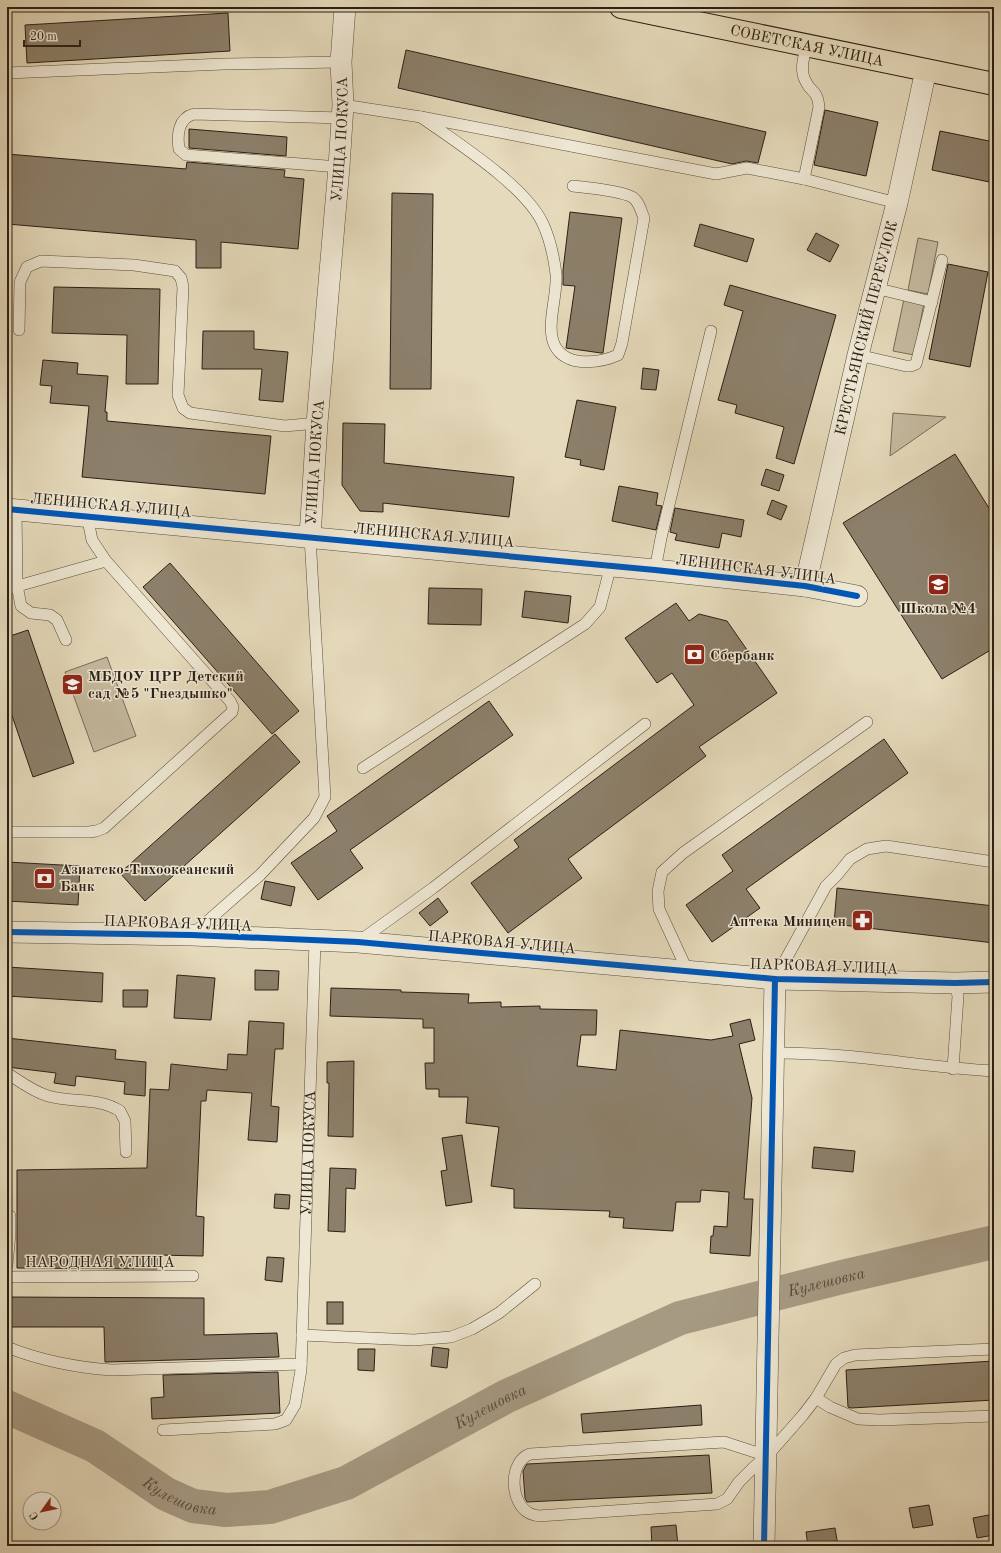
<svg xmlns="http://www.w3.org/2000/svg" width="1001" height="1553" viewBox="0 0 1001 1553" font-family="'Old Standard TT',serif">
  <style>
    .green { fill: #c5ba9f; stroke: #786c5a }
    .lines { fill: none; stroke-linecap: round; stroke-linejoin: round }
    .river { stroke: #a69a83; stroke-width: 34 }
    .building { fill: #8c806b; stroke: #2b1f15 }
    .lane-casing { stroke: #5a4e3e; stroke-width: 12 }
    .street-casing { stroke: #5a4e3e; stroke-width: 22 }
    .primary-casing { stroke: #2b1f15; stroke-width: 24 }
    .lane { stroke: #eee7d3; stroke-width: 11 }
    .street { stroke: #eee7d3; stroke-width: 21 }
    .primary { stroke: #e5dabb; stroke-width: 22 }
    .cycleway-casing { stroke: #eee7d3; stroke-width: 8 }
    .cycleway { stroke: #0057b8; stroke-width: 6 }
    .labels { text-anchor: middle; stroke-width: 3; stroke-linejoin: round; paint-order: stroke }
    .street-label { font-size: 15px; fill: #2b1f15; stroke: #eee7d3 }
    .poi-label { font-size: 15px; font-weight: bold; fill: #2b1f15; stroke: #eee7d3; text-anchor: start }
    .water-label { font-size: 16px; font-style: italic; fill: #564a3c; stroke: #eee7d3 }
  </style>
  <rect width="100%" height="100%" fill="#e5dabb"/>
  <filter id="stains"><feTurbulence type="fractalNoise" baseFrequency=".005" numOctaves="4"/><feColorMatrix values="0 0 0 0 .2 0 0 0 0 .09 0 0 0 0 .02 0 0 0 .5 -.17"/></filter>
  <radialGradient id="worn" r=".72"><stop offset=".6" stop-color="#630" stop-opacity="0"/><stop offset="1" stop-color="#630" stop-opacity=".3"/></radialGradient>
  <g class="green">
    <polygon points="918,238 938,242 928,294 908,290"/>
    <polygon points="904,299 924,303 914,355 893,351"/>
    <polygon points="893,413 946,417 890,456"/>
    <polygon points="107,657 136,736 94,752 65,672"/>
  </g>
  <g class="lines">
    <path class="river" id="s1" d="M7 1407 95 1446 166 1494 193 1506 226 1510 270 1507 346 1483 507 1396 680 1318 842 1277 994 1242"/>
  </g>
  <g class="building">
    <polygon points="228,13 230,51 27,63 25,25"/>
    <polygon points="406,50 766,132 758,163 746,161 732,164 398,88"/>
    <polygon points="825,110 878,122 866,176 814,165"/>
    <polygon points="189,129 287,137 286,156 189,148"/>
    <polygon points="940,131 994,142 994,183 932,170"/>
    <polygon points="7,154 186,169 187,162 285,170 284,177 304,179 298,249 221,242 221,268 196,268 196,240 7,224"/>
    <polygon points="392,193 433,194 431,389 390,389"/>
    <polygon points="570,212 622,218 603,353 601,353 566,348 575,286 563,285 563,270"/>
    <polygon points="700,224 754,239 747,262 694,246"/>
    <polygon points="816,233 839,245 830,262 807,250"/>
    <polygon points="948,264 988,272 970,367 929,359"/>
    <polygon points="730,285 836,315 794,464 776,458 784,427 735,413 737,405 718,400 743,311 724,305"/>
    <polygon points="54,287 160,289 158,384 126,384 127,335 52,333"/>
    <polygon points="203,331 254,331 254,349 288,352 283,402 259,400 262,369 202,369"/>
    <polygon points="43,360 78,363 77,374 108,376 105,412 107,412 107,421 271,436 265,494 82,477 89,406 50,403 52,386 40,385"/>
    <polygon points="643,368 659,370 656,390 641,389"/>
    <polygon points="577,400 616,407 604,470 580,465 581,460 565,457"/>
    <polygon points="343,423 385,424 384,463 514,477 509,517 383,503 383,512 360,511 342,485"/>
    <polygon points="955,454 994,516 994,648 942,679 843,523"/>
    <polygon points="766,469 784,475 779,491 761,485"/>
    <polygon points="619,486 658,493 656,505 662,506 656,530 612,521"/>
    <polygon points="772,500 787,506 781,520 767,514"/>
    <polygon points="675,508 744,520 741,537 722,533 719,548 675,540 677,534 670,532"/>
    <polygon points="170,563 299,711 272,734 143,587"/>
    <polygon points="429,588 482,589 481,625 428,624"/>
    <polygon points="525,591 571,596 568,623 522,617"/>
    <polygon points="676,603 689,621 699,614 727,621 777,693 699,747 706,756 568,859 582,878 508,933 471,883 519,847 514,840 694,705 672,673 657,683 625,638"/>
    <polygon points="28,630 74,763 33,777 7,701 7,637"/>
    <polygon points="489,701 513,735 350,850 363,868 318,900 291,863 337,831 327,816"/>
    <polygon points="275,734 300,762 145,901 120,873"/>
    <polygon points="884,739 908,773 746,889 760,908 712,942 686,905 733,871 722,855"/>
    <polygon points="7,862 80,866 78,905 7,901"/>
    <polygon points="265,881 295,887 291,906 261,899"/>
    <polygon points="837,888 994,906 994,943 834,924"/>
    <polygon points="438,898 448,912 430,926 419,913"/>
    <polygon points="7,967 103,973 102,1002 7,996"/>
    <polygon points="255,970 279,971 278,990 255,990"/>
    <polygon points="177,975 215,978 211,1020 174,1018"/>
    <polygon points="331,988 401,990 401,992 469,994 468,1003 501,1002 501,1007 540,1006 540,1009 597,1010 596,1035 581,1035 577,1066 616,1070 620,1030 711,1040 733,1036 730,1024 750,1019 755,1040 739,1044 752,1098 744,1199 753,1199 750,1256 710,1253 711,1236 713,1236 714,1226 727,1227 729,1192 701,1190 700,1202 676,1202 673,1231 623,1228 624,1218 609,1217 610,1211 514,1208 514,1189 491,1186 499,1127 466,1123 468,1097 439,1097 439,1089 426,1089 425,1063 434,1063 434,1028 423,1028 423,1019 330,1016"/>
    <polygon points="123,990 148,990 147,1007 123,1007"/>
    <polygon points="249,1021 284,1023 283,1049 275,1049 271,1106 279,1107 277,1142 248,1140 252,1093 207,1090 206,1101 201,1101 196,1216 204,1217 203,1256 157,1255 157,1269 17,1268 17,1170 147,1168 150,1089 169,1090 171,1064 227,1070 228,1054 247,1055"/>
    <polygon points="7,1038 116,1050 115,1059 146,1062 145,1096 124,1094 125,1082 76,1076 75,1086 54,1083 56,1073 7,1067"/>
    <polygon points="354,1061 353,1137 328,1136 329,1083 327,1083 327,1062"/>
    <polygon points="462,1135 472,1202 446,1206 441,1171 447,1170 442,1138"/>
    <polygon points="814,1147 855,1151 853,1172 812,1168"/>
    <polygon points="330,1168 356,1169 355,1189 346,1188 345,1232 328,1231"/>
    <polygon points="275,1194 290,1195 289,1209 274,1208"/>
    <polygon points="267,1257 284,1258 282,1282 265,1280"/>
    <polygon points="7,1297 204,1298 204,1335 277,1333 279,1357 105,1362 104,1327 7,1327"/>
    <rect x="327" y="1302" width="16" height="22"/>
    <polygon points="433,1347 449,1349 447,1368 431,1366"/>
    <polygon points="358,1349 375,1349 374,1371 358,1370"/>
    <polygon points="994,1361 994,1400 851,1408 848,1407 846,1370"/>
    <polygon points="278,1372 280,1413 152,1419 151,1398 164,1397 163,1375"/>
    <polygon points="701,1405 702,1425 583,1433 581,1414"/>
    <polygon points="709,1455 712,1493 527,1502 525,1498 523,1471 527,1464"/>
    <polygon points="929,1505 933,1525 913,1528 909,1508"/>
    <polygon points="994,1514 994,1535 977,1538 973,1518"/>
    <polygon points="676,1525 678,1546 652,1546 651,1527"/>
    <polygon points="835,1528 838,1546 808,1546 806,1532"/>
  </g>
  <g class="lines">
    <defs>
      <g id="lane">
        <polyline points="7,73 224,64 341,62"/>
        <polyline points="343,105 421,117 716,174 747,168 804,179 897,203"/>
        <path d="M421 117C456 142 526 186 543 224 550 239 554 258 556 274 558 295 545 327 555 346 567 368 600 363 618 355L622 343 644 218C641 211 639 201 632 197 619 190 588 188 573 186"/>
        <path d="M339 167 186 155 179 149C177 135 178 118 194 114L342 118"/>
        <path d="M804 179 819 107C817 89 812 94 806 82 799 70 804 57 807 44"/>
        <polyline points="875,288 932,302"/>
        <polyline points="19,330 20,282 27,267 41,261 134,265 175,271 181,278 183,287 178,395 183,408 190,413 285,426 317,423"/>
        <polyline points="858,355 906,366 911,366 916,364 942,260"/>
        <polyline points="16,509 17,585 21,606 31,613 50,615 57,620 66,640"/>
        <polyline points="655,570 661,538 711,331"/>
        <polyline points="7,589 106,561"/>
        <polyline points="363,768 585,624 600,607 611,565"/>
        <polyline points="7,832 89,832 96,831 104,828 232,712 233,707 230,701 106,561 92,540 87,515"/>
        <polyline points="193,934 260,875 314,818 325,797 310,537"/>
        <polyline points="358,942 433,888 645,724"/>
        <polyline points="688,972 659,909 658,891 662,872 683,853 867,722"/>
        <polyline points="775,979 826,886 837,875 850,859 867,849 886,846 994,862"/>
        <path d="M774 1053C847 1052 920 1067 994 1071"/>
        <polyline points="953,1069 958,996 955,983"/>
        <path d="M7 1074 10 1075C22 1083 34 1092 48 1096 72 1103 98 1097 120 1111L125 1121 126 1152"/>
        <polyline points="7,1265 10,1234 10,1216"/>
        <polyline points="7,1277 193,1276"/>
        <polyline points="302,1335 414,1340 451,1337 472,1329 499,1313 535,1284"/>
        <path d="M7 1347C38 1360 79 1368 112 1370L301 1364"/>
        <polyline points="816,1398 830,1407 858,1419 879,1420 994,1416"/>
        <path id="s2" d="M163 1430 275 1424 286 1420 295 1405 301 1370 315 941"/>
        <path d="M767 1456 724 1442 530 1454C508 1462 510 1503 529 1513 532 1515 536 1515 538 1516L717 1504 727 1499 739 1482 754 1467 767 1456 803 1415 816 1398 836 1364 844 1358 855 1355 994 1349"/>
      </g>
      <g id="street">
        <polyline points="7,509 655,570 805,586 857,596"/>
        <path id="s3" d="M310 537 317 423 339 167 343 105 341 62 345 7"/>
        <path id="s4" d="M805 586 858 355 897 203 926 70"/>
        <polyline points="7,932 192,935 358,942 775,979 955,983 994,982"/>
        <polyline points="764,1546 775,979"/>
      </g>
      <g id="primary">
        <path id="s5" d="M621 7 994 84"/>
      </g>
    </defs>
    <use href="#lane" class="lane-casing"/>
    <use href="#street" class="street-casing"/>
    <use href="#primary" class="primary-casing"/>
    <use href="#lane" class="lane"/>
    <use href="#street" class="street"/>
    <use href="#primary" class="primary"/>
    <defs>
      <g id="cycleway">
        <polyline points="7,509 655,570 805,586 857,596"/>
        <polyline points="7,932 192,935 358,942 775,979 955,983 994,982"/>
        <polyline points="764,1546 775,979"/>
      </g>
    </defs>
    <use href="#cycleway" class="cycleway-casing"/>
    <use href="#cycleway" class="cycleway"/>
  </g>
  <defs>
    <symbol id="school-square" viewBox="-11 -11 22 22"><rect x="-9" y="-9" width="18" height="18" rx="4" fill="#8f2418" stroke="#eee7d3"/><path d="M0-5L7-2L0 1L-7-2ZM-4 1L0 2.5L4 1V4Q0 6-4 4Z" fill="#fff"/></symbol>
    <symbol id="bank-square" viewBox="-11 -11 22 22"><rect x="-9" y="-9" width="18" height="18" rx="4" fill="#8f2418" stroke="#eee7d3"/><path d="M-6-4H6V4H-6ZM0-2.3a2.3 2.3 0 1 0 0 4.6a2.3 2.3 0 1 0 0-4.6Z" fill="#fff"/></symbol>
    <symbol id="pharmacy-square" viewBox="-11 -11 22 22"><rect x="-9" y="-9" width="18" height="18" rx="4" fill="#8f2418" stroke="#eee7d3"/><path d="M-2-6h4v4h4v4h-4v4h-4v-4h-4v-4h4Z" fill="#fff"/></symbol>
  </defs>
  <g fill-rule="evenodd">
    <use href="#school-square" x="926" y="572" width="25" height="25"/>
    <use href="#bank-square" x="682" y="642" width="25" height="25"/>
    <use href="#school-square" x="60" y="672" width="25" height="25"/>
    <use href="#bank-square" x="32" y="866" width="25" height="25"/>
    <use href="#pharmacy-square" x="850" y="908" width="25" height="25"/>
  </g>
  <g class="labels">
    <g class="street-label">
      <text dy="5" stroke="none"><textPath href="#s5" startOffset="190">СОВЕТСКАЯ УЛИЦА</textPath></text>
      <text dy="5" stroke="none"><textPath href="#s3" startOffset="399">УЛИЦА ПОКУСА</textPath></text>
      <text dy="5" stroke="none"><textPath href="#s4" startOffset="265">КРЕСТЬЯНСКИЙ ПЕРЕУЛОК</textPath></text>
      <text dy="5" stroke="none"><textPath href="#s3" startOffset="75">УЛИЦА ПОКУСА</textPath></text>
      <text transform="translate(111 505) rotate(5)" y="5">ЛЕНИНСКАЯ УЛИЦА</text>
      <text transform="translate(434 535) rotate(5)" y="5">ЛЕНИНСКАЯ УЛИЦА</text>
      <text transform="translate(756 569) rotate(7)" y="5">ЛЕНИНСКАЯ УЛИЦА</text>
      <text transform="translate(178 923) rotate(2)" y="5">ПАРКОВАЯ УЛИЦА</text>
      <text transform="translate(502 942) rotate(5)" y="5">ПАРКОВАЯ УЛИЦА</text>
      <text transform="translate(824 966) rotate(2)" y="5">ПАРКОВАЯ УЛИЦА</text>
      <text dy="5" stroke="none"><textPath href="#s2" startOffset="394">УЛИЦА ПОКУСА</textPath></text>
      <text x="100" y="1267">НАРОДНАЯ УЛИЦА</text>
    </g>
    <g class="poi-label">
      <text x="938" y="613" text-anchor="middle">Школа №4</text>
      <text x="710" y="660">Сбербанк</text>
      <text x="88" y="681">МБДОУ ЦРР Детский<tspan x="88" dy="17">сад №5 "Гнездышко"</tspan></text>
      <text x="60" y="874">Азиатско-Тихоокеанский<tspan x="60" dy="17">Банк</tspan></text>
      <text x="846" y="926" text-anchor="end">Аптека Миницен</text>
    </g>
    <g class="water-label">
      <text dy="6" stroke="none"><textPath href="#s1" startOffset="892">Кулешовка</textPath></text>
      <text dy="6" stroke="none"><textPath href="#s1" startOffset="532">Кулешовка</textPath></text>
      <text dy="6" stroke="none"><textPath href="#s1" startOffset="196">Кулешовка</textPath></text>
    </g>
  </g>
  <rect width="1001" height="1553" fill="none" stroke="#e5dabb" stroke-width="24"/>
  <rect x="8" y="8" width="985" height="1537" fill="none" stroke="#2b1f15" stroke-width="2"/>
  <rect x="12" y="12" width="977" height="1529" fill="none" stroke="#2b1f15"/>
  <g transform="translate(42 1511) rotate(237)"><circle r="19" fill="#eee7d3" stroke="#a09787"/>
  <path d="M0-3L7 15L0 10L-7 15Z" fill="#8f2418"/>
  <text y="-6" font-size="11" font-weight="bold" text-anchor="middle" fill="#2b1f15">С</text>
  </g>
  <path d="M24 40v6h56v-6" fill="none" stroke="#2b1f15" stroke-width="2"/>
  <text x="30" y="40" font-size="12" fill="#2b1f15" stroke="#eee7d3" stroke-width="3" paint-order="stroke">20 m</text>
  <rect width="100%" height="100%" filter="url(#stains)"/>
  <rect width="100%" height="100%" fill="url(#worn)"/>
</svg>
